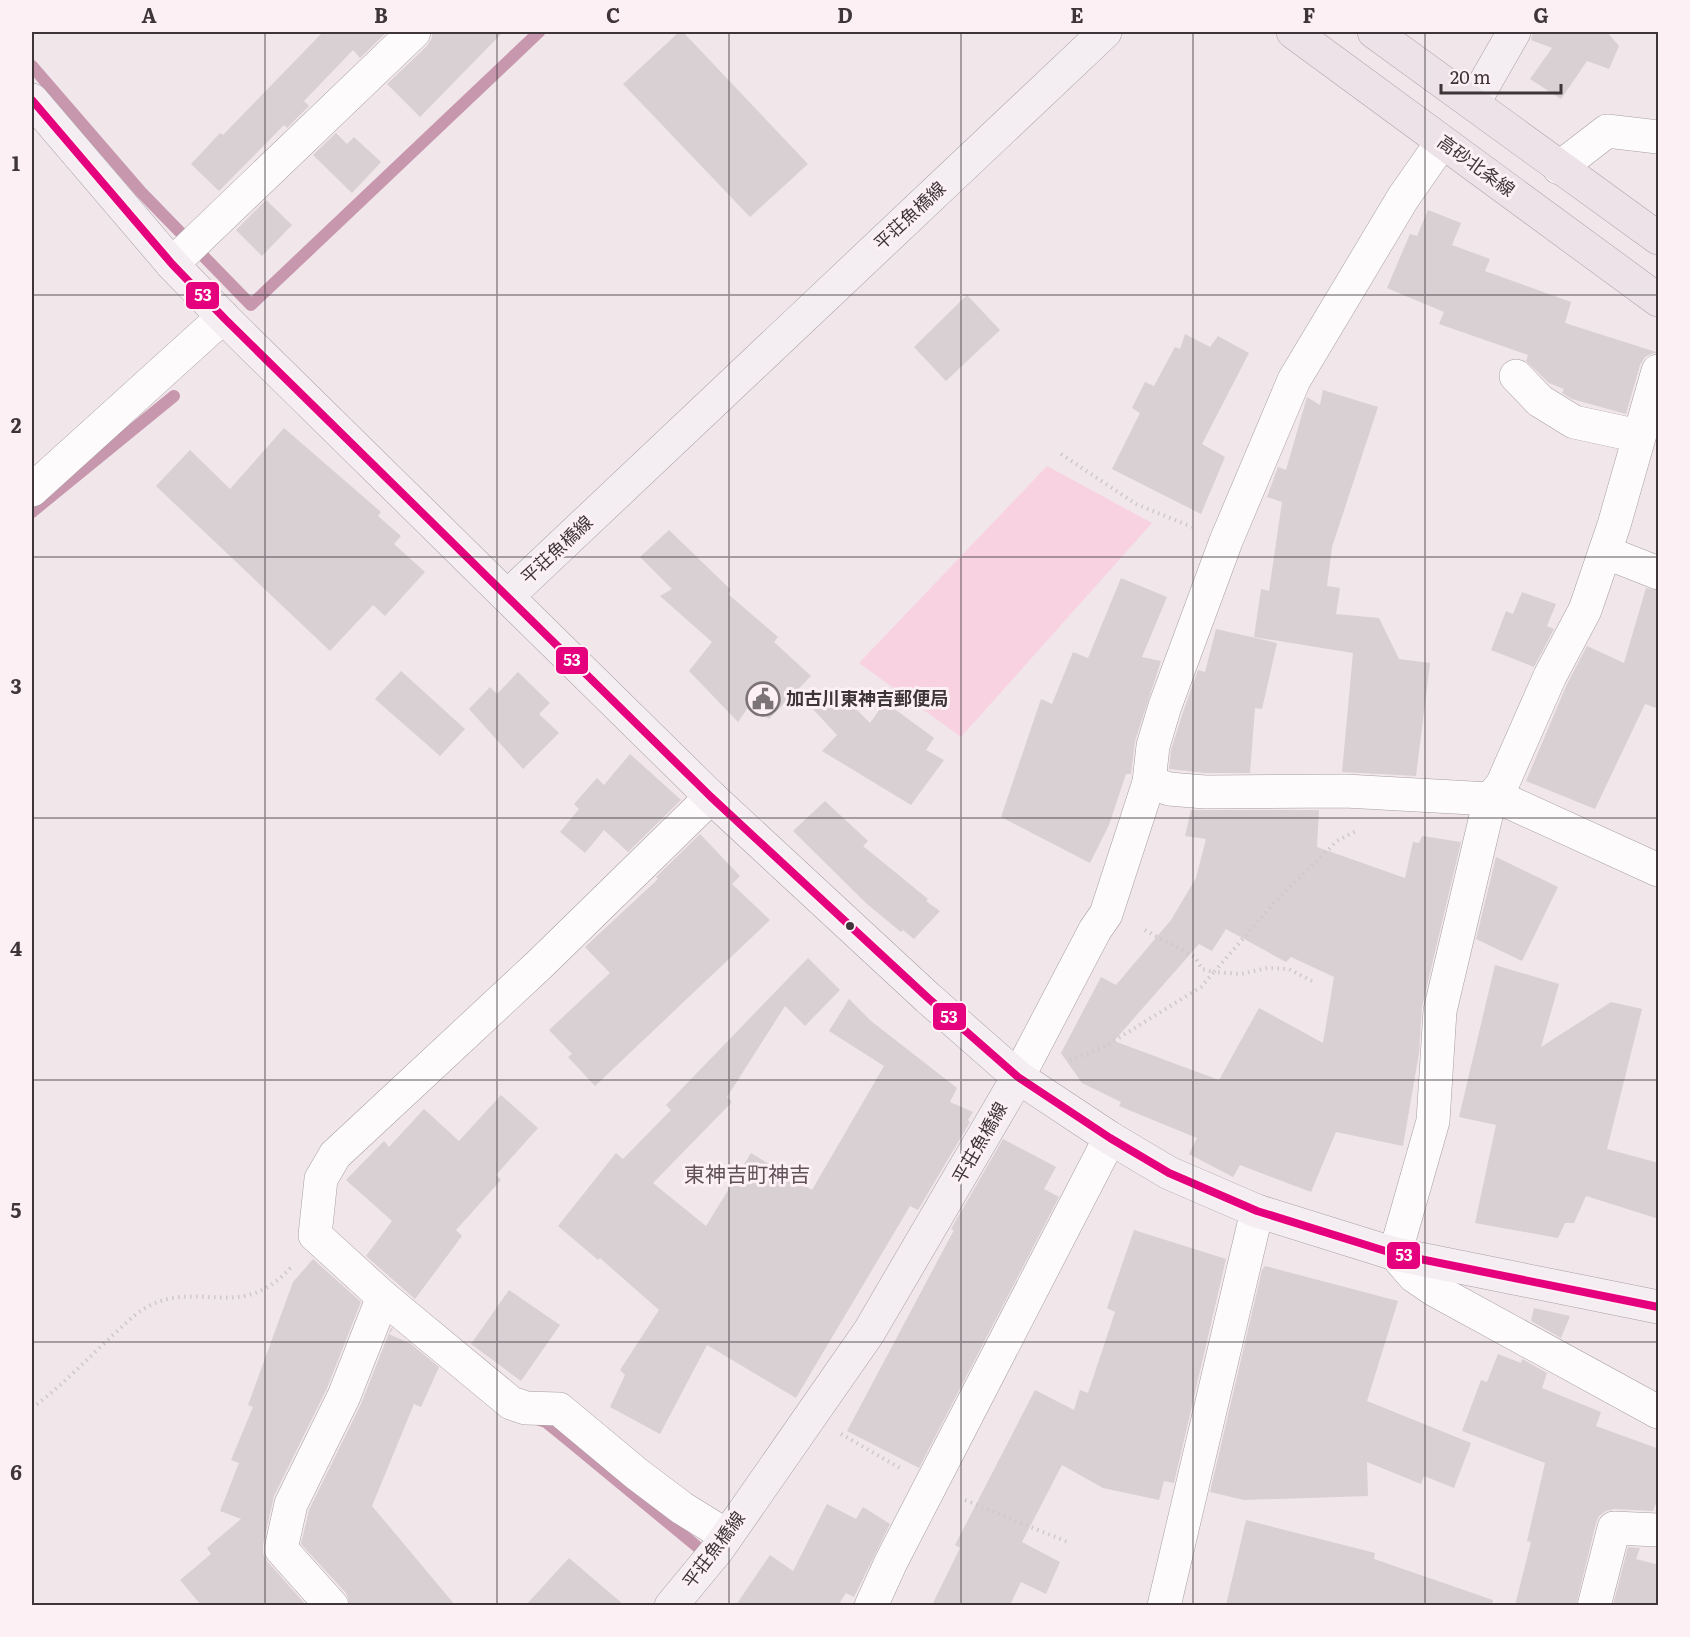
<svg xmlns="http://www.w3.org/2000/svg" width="1690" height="1637" viewBox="0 0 1690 1637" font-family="Literata,'Noto Sans JP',serif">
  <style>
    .green { fill: #f9d2e2 }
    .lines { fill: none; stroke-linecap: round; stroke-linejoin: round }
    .stream { stroke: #c797ad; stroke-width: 12 }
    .building { fill: #d9d0d3; fill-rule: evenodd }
    .street-casing { stroke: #a79fa2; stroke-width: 34 }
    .secondary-casing { stroke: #a79fa2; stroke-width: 34 }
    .primary-casing { stroke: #b4a1aa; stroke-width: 34 }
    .path { stroke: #cec9cb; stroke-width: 4; stroke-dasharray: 1.5 4.5; stroke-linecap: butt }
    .street { stroke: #fdfbfc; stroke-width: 33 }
    .secondary { stroke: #f4eef2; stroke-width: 33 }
    .primary { stroke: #ece2e7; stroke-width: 33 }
    .bus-1-casing { stroke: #fdf0f5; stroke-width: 12 }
    .bus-1 { stroke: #e5007d; stroke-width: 8 }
    .grid { fill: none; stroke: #3d3538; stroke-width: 1.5; stroke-opacity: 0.55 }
    .bus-dot { fill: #3d3538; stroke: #fdf0f5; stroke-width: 2 }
    .labels { text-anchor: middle; stroke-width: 6; stroke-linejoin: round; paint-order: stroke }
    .street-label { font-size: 18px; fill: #3d3538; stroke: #fdf0f5 }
    .poi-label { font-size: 18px; font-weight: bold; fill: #3d3538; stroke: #fdf0f5; text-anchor: start }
    .quarter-label { font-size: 21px; fill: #605057; stroke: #fdf0f5 }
    .line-badge { stroke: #fdf0f5; stroke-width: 2 }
    .badge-label { font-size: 16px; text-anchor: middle; font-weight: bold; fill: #fff }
    .neatline { fill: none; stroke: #3d3538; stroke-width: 2 }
    .grid-label { font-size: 20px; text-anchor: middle; font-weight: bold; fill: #3d3538 }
  </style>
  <rect width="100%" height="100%" fill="#f1e6ea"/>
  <polygon class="green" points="1047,466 1152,523 961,737 859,663"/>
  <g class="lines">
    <g class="stream">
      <polyline points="32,66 141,192 251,305 539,32"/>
      <polyline points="32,512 174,396"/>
      <polyline points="537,1419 546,1422 567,1439 700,1549"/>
    </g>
  </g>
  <g class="building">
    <polygon points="323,32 387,32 360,58 353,50 304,101 309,106 287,128 284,125 219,191 191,164 220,133 223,135"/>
    <polygon points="432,32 503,32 420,117 387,84 427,46 432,38"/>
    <polygon points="679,32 683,32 808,164 750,217 623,84"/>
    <polygon points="1533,32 1607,32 1619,46 1609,69 1587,61 1561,99 1530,79 1552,48 1531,40"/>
    <polygon points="336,133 347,144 354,137 381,162 352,193 313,155"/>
    <polygon points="266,200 292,225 262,256 236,230"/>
    <polygon points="1428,210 1461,223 1452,245 1490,259 1485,271 1571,302 1565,323 1659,353 1653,353 1645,357 1640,365 1626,414 1572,399 1562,393 1564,389 1549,383 1526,361 1528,355 1439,324 1444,312 1387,288 1410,234 1417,236"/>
    <polygon points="967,295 1000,330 946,381 914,347"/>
    <polygon points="1185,334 1210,347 1218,336 1249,353 1202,444 1225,457 1201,514 1112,469 1140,413 1132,408 1145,382 1154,386 1175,347 1180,349"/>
    <polygon points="1323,390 1378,407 1332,547 1327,586 1340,588 1336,614 1379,618 1399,659 1430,663 1416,776 1342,772 1353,653 1254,637 1261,589 1269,591 1282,502 1267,497 1278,467 1286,470 1307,397 1320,405"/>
    <polygon points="284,428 381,512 378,516 401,536 394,544 425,572 385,616 373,605 330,651 156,486 190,450 230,489"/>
    <polygon points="669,530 731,590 728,594 778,637 774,642 811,676 769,719 749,706 738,722 689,671 712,642 660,596 672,589 640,557"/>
    <polygon points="1121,578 1167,597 1142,657 1161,661 1135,741 1131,774 1126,774 1109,825 1090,863 1001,817 1041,699 1052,704 1073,652 1088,658"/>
    <polygon points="1646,588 1659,591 1659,709 1645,704 1595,809 1526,781 1567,684 1587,646 1624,663"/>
    <polygon points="1522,592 1556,604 1547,626 1554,629 1534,667 1491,650 1506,611 1513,614"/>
    <polygon points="1216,629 1277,643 1262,709 1255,708 1250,773 1206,773 1169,769 1171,750 1183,712 1198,670 1205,672"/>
    <polygon points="401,671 465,729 440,756 375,699"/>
    <polygon points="518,672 550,703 539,714 559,733 523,769 469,709 490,687 497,694"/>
    <polygon points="834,687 870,723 885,702 934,738 926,750 944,760 911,805 822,751 837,735 812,708"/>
    <polygon points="630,754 681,800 628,852 604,830 585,853 560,832 579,809 574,804 597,778 604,785"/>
    <polygon points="825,801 868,841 863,846 928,899 926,901 940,911 914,939 903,930 901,932 867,904 793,831"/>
    <path d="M1191 810H1319L1317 847 1405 878 1413 842 1419 843 1422 836 1461 842 1422 1007 1419 1053 1403 1146 1336 1132 1311 1192 1240 1165 1233 1177 1189 1154 1197 1138 1119 1106 1121 1102 1082 1083 1061 1053 1101 977 1116 985 1171 920 1196 878 1206 839 1185 836ZM1226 929 1286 962 1291 957 1334 977 1323 1043 1259 1008 1219 1080 1114 1041 1199 944 1212 951Z"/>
    <polygon points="700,834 740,876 732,884 770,920 595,1086 568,1057 572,1054 549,1030 610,973 585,947 658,879 656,877"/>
    <polygon points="1496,857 1558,887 1522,961 1476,939"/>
    <polygon points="808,958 840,990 805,1026 785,1006 727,1097 732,1102 653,1183 706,1226 751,1153 812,1190 884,1066 829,1031 849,999 871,1021 957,1088 950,1102 973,1112 968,1120 970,1122 918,1210 910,1206 796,1398 707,1345 660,1434 610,1407 625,1375 620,1370 659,1310 600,1258 598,1260 558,1226 616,1153 623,1159 671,1110 666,1105"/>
    <polygon points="1495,965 1559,984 1541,1047 1611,1002 1642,1009 1607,1149 1659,1163 1659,1219 1586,1196 1574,1223 1565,1223 1558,1238 1475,1223 1496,1125 1459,1117"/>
    <polygon points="501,1095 538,1128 496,1175 501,1180 456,1230 462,1236 415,1299 366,1256 392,1221 346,1180 384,1141 389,1147 424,1109 459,1141"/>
    <polygon points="1003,1139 1056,1167 1044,1189 1059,1197 919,1468 847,1431 954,1230 951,1229"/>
    <polygon points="1134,1230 1226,1259 1174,1483 1164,1481 1159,1500 1103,1488 1062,1465 1022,1542 1060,1562 1046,1594 1021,1582 1010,1605 932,1605 960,1548 955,1545 1035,1390 1074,1410 1080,1390 1088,1393 1115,1312 1107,1308"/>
    <polygon points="313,1259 361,1302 327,1388 274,1496 263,1545 263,1553 267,1561 306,1605 201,1605 180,1580 211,1554 207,1548 241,1519 220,1511 239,1463 231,1460 253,1407 248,1405 293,1282"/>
    <polygon points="1265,1266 1398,1301 1367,1401 1471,1443 1454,1488 1424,1476 1421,1484 1367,1462 1368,1496 1244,1500 1210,1492 1262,1270"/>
    <polygon points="509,1290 560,1325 521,1381 471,1344"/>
    <polygon points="1534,1308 1570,1316 1561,1338 1531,1321"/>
    <polygon points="391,1328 393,1329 389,1334 411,1344 439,1367 421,1407 414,1404 372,1506 455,1605 350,1605 346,1593 301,1544 309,1510 361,1404"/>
    <polygon points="1498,1354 1521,1363 1522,1359 1547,1373 1542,1388 1601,1412 1596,1426 1659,1449 1659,1496 1653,1511 1614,1509 1606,1511 1599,1516 1596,1523 1576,1605 1515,1605 1531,1542 1527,1541 1545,1463 1462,1431 1481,1380 1487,1382"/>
    <polygon points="827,1504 856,1519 863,1507 890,1524 854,1597 846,1593 840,1602 845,1605 736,1605 770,1555 793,1571"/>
    <polygon points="1246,1520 1375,1553 1374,1559 1493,1600 1492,1605 1226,1605"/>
    <polygon points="1628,1547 1640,1548 1636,1559 1659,1565 1659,1605 1613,1605"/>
    <polygon points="569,1558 624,1605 526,1605"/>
  </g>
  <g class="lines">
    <defs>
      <g id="street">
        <polyline points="1559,168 1607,131 1658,137"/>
        <polyline points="172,264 414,32"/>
        <polyline points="1658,371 1614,525 1585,610 1550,676 1502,785 1490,799 1440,1011 1433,1121 1395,1254 1414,1276 1433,1289 1658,1412"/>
        <polyline points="1516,376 1540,401 1574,422 1639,436"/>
        <polyline points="32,490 223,317"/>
        <polyline points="1605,552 1658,573"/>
        <polyline points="1149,782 1169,789 1205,792 1345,791 1490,799 1511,803 1658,870"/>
        <polyline points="711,797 539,965 335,1155 321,1179 315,1235 383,1297 511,1403 526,1408 559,1409 637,1474 682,1508 727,1536"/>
        <polyline points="1018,1077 1095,930 1106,914 1149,782 1153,746 1165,706 1226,541 1294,380 1403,198 1442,142"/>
        <polyline points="332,1606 281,1549 291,1504 344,1396 383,1297"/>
        <polyline points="871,1606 891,1562 1110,1138"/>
        <polyline points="1164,1606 1257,1211"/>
        <polyline points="1594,1606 1614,1528 1658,1530"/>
      </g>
      <g id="secondary">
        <polyline points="32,100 172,264 225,319 711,797 928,998 1018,1077 1110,1138 1169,1173 1257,1211 1395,1254 1658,1307"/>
        <polyline points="1474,102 1514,32"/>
        <polyline points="508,596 1105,32"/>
        <polyline points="671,1606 718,1549 869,1332 1018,1077"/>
      </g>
      <g id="primary">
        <polyline points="1293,32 1658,300"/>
        <polyline points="1374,32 1658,238"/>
      </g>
    </defs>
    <use href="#street" class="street-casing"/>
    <use href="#secondary" class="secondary-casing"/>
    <use href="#primary" class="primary-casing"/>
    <g class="path">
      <polyline points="1061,454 1136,504 1192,527"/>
      <polyline points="1312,981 1289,969 1267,968 1241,974 1214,972 1273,904 1337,841 1356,831"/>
      <polyline points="1070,1060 1104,1047 1201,987 1214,972 1202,969 1195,957 1141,928"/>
      <path d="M32 1408C61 1387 86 1360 113 1335 124 1325 135 1313 149 1306 202 1279 242 1324 293 1265"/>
      <polyline points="841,1434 900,1468"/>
      <polyline points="965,1500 1070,1543"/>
    </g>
    <use href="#street" class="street"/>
    <use href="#secondary" class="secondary"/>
    <use href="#primary" class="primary"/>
    <defs>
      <polyline id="bus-1" points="32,100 172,264 225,319 711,797 928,998 1018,1077 1110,1138 1169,1173 1257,1211 1395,1254 1658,1307"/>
    </defs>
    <use href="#bus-1" class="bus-1-casing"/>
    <use href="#bus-1" class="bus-1"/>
  </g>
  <path class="grid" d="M265 32V1606M497 32V1606M729 32V1606M961 32V1606M1193 32V1606M1425 32V1606M32 295H1658M32 557H1658M32 818H1658M32 1080H1658M32 1342H1658"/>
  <defs>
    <symbol id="civic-ring" viewBox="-11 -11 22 22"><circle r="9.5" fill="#fdf0f5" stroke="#7c7376" stroke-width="1.5"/><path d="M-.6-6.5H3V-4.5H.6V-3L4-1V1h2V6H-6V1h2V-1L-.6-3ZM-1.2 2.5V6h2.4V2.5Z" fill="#7c7376"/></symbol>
  </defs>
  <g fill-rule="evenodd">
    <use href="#civic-ring" x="744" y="680" width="38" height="38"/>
  </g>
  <circle class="bus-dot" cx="850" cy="926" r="5"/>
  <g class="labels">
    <g class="street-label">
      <text transform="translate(1476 166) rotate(36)" y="6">高砂北条線</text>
      <text transform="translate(910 216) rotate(-43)" y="6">平荘魚橋線</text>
      <text transform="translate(557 550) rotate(-43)" y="6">平荘魚橋線</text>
      <text transform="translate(980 1143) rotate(-60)" y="6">平荘魚橋線</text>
      <text transform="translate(714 1550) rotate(-53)" y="6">平荘魚橋線</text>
    </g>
    <g class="poi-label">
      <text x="786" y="705">加古川東神吉郵便局</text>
    </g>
    <g class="quarter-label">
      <text x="747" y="1182">東神吉町神吉</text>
    </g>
  </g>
  <g class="line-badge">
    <rect x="185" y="281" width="35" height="29" rx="6" fill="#e5007d"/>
    <rect x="555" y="646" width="34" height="29" rx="6" fill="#e5007d"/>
    <rect x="932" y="1002" width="35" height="29" rx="6" fill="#e5007d"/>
    <rect x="1386" y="1241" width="35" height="29" rx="6" fill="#e5007d"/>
  </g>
  <g class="badge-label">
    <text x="203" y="301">53</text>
    <text x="572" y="666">53</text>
    <text x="949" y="1023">53</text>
    <text x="1404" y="1261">53</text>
  </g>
  <rect width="1690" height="1637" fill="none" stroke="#fdf0f5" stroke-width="66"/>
  <path d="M1441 84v9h120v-9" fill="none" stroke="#3d3538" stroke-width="3"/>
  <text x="1450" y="84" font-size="18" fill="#3d3538" stroke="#fdf0f5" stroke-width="4.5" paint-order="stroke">20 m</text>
  <rect x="33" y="33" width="1624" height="1571" class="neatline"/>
  <g class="grid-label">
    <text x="149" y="23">A</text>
    <text x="381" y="23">B</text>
    <text x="613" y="23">C</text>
    <text x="845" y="23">D</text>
    <text x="1077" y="23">E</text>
    <text x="1309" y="23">F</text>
    <text x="1541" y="23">G</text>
    <text x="16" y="171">1</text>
    <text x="16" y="433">2</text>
    <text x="16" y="694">3</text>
    <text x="16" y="956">4</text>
    <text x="16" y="1218">5</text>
    <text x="16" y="1480">6</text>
  </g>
</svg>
